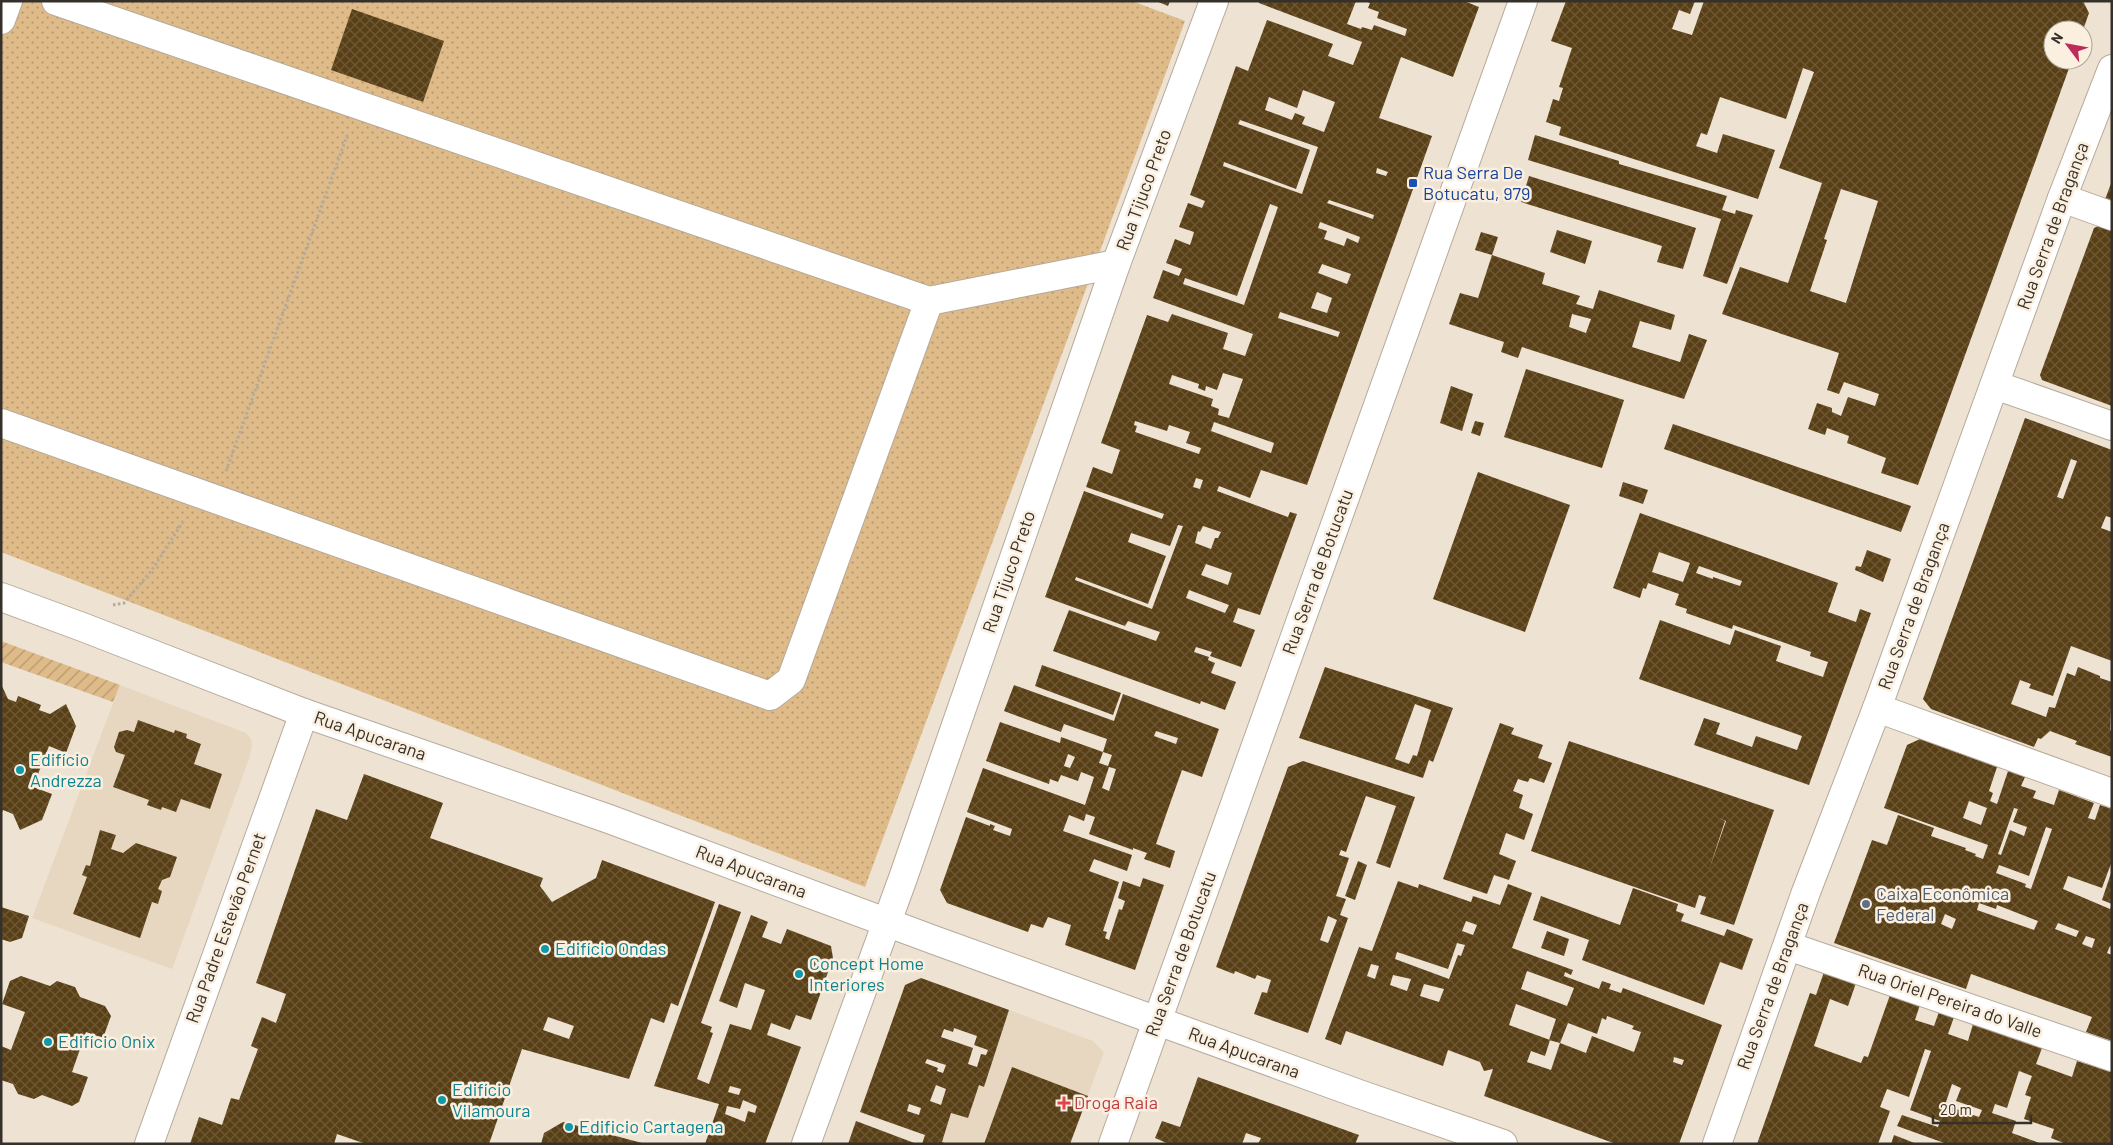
<svg xmlns="http://www.w3.org/2000/svg" width="2113" height="1145" viewBox="0 0 2113 1145" font-family="Barlow,sans-serif">
  <style>
    .built { fill: #e7d7c0 }
    .park { fill: url(#park-dots) }
    .garden { fill: url(#garden-furrows) }
    .building { fill: url(#building-cross-hatch); fill-rule: evenodd }
    .lines { fill: none; stroke-linecap: round; stroke-linejoin: round }
    .minor-casing { stroke: #b6aa9b; stroke-width: 30 }
    .path { stroke: #b3aa9d; stroke-width: 3; stroke-dasharray: 2.5 2.5; stroke-linecap: butt }
    .minor { stroke: #fff; stroke-width: 28 }
    .transit-dot { fill: #1a4fb4; stroke: #fbefdf; stroke-width: 2 }
    .culture-dot { fill: #0f9aa8; stroke: #fbefdf; stroke-width: 2 }
    .service-dot { fill: #5c6f8a; stroke: #fbefdf; stroke-width: 2 }
    .health-dot { fill: #e0444e; stroke: #fbefdf; stroke-width: 2 }
    .labels { text-anchor: middle; stroke-width: 5; stroke-linejoin: round; paint-order: stroke }
    .transit-label { font-size: 18px; fill: #164399; stroke: #fbefdf; text-anchor: start }
    .street-label { font-size: 18px; fill: #35302a; stroke: #fbefdf }
    .culture-label { font-size: 18px; fill: #0d838f; stroke: #fbefdf; text-anchor: start }
    .service-label { font-size: 18px; fill: #4e5e75; stroke: #fbefdf; text-anchor: start }
    .health-label { font-size: 18px; fill: #be3a42; stroke: #fbefdf; text-anchor: start }
  </style>
  <defs>
    <pattern id="park-dots" width="8" height="8" patternUnits="userSpaceOnUse" patternTransform="scale(1.25)"><rect width="8" height="8" fill="#debb89"/><path d="M2 2h.1M6 6h.1" fill="none" stroke="#b59870" stroke-width="1.8" stroke-linecap="round"/></pattern>
    <pattern id="garden-furrows" width="10" height="10" patternUnits="userSpaceOnUse" patternTransform="scale(1.25)"><rect width="10" height="10" fill="#debb89"/><path d="M-1 1l2-2M0 10L10 0M9 11l2-2" fill="none" stroke="#b59870"/></pattern>
    <pattern id="building-cross-hatch" width="8" height="8" patternUnits="userSpaceOnUse" patternTransform="scale(1.25)"><rect width="8" height="8" fill="#593f15"/><path d="M0 0l8 8M0 8l8-8" fill="none" stroke="#6e5937"/></pattern>
  </defs>
  <rect width="100%" height="100%" fill="#eee2d2"/>
  <g class="built">
    <polygon points="120,685 246,733 251,739 252,746 249,759 172,969 32,918"/>
    <polygon points="1009,1010 1093,1041 1104,1052 1070,1144 948,1144 942,1142 962,1080 984,1087"/>
  </g>
  <polygon class="park" points="1,1 1132,1 1185,21 865,887 1,552"/>
  <polygon class="garden" points="1,641 120,685 113,702 1,662"/>
  <g class="building">
    <polygon points="1156,1 1170,1 1168,6"/>
    <path d="M1259 1H1356L1347 24 1361 29 1362 27 1372 30 1374 25 1405 36 1407 29 1377 18 1379 12 1368 8 1370 3 1365 1H1464L1479 7 1453 77 1401 57 1379 118 1432 136 1307 485 1261 470 1250 498 1219 486 1217 491 1288 517 1290 512 1297 514 1260 615 1238 608 1233 622 1255 630 1241 667 1210 656 1212 652 1196 647 1194 652 1209 657 1208 660 1215 663 1211 673 1236 682 1225 710 1201 701 1200 704 1053 651 1069 610 1156 641 1160 632 1128 621 1125 626 1045 597 1084 491 1162 519 1164 514 1086 487 1093 467 1112 474 1120 450 1101 443 1147 315 1168 322 1172 314 1228 333 1223 349 1245 356 1253 334 1153 298 1163 270 1179 276 1182 269 1166 263 1175 239 1190 245 1192 239 1194 232 1179 227 1188 203 1202 208 1205 201 1190 195 1236 66 1248 71 1267 20 1333 44 1328 56 1353 65 1362 42 1259 3ZM1303 90 1335 102 1324 132 1302 124 1305 117 1295 113 1292 120 1265 110 1269 97 1297 108ZM1240 120 1318 147 1302 194 1223 166 1224 162 1296 189 1310 150 1238 124ZM1377 168 1388 172 1386 176 1376 173ZM1329 200 1374 215 1373 219 1327 203ZM1270 204 1278 207 1244 305 1183 284 1185 278 1237 296ZM1320 222 1360 237 1358 243 1347 238 1344 246 1324 239 1327 231 1318 228ZM1322 264 1351 274 1347 284 1318 273ZM1317 292 1332 298 1327 313 1311 308ZM1280 312 1340 332 1338 337 1278 318ZM1223 373 1243 379 1229 418 1218 415 1219 409 1211 406 1213 399 1169 384 1172 375 1199 384 1198 388 1205 391 1206 386 1217 390ZM1135 421 1167 431 1169 425 1190 432 1186 443 1201 448 1199 454 1135 432 1137 426 1134 425ZM1214 422 1274 443 1271 453 1211 431ZM1196 478 1203 480 1200 489 1193 487ZM1178 525 1183 526 1152 609 1075 580 1076 577 1148 604 1166 556 1128 542 1131 533 1170 546ZM1203 526 1221 532 1218 538H1215L1211 549 1195 543 1198 531 1200 532ZM1206 564 1232 573 1228 585 1201 575ZM1189 590 1229 605 1225 613 1186 598Z"/>
    <path d="M1566 1H1695L1690 14 1679 10 1672 29 1692 35 1704 1H2083L2089 13 2083 30H2053V60H2072L1918 485 1881 473 1886 458 1847 443 1849 436 1827 428 1825 435 1808 429 1817 403 1832 408V412L1841 416 1848 397 1875 406 1879 394 1844 382 1839 394 1827 390 1839 353 1722 314 1740 267 1788 283 1822 183 1779 168 1814 72 1803 68 1786 119 1720 97 1707 135 1701 133 1696 146 1717 153 1723 134 1775 150 1758 199 1559 135 1561 127 1546 122 1553 99 1559 101 1563 88 1559 87 1572 48 1551 41ZM1841 189 1878 201 1846 303 1810 291 1827 240 1824 239Z"/>
    <polygon points="352,9 444,41 423,102 331,70"/>
    <polygon points="1535,135 1619,161 1619,164 1727,196 1722,210 1735,214 1736,210 1753,215 1727,284 1703,276 1721,219 1528,160"/>
    <polygon points="1529,176 1696,228 1683,269 1657,262 1662,246 1521,202"/>
    <polygon points="2112,181 2112,205 2104,202"/>
    <polygon points="2098,226 2112,231 2112,406 2042,380 2040,375 2094,228"/>
    <polygon points="1557,230 1592,241 1585,264 1550,252"/>
    <polygon points="1481,232 1498,237 1492,255 1475,250"/>
    <path d="M1492 255 1545 273 1542 284 1580 296 1576 304 1593 309 1599 290 1675 315 1671 330 1640 321 1632 347 1680 362 1689 334 1707 340 1684 399 1522 347 1518 358 1501 352 1504 342 1449 324 1460 293 1478 298ZM1572 314 1591 319 1586 333 1569 327Z"/>
    <polygon points="1526,369 1624,400 1602,468 1504,437"/>
    <polygon points="1451,386 1473,394 1462,431 1440,423"/>
    <path d="M2025 418 2112 450V518L2106 516 2101 528 2112 532V661L2071 646 2053 696 2029 688 2031 684 2020 680 2011 704 2046 717 2049 707 2055 708 2067 673 2075 676 2078 667 2100 676V678L2112 682 2110 730 2112 731V757L2075 744 2077 741 2050 731 2041 739 2038 738 2034 747 1931 709 1923 699ZM2071 459 2077 461 2063 499 2057 497Z"/>
    <polygon points="1475,421 1484,423 1480,436 1471,433"/>
    <polygon points="1673,424 1911,506 1901,532 1664,449"/>
    <polygon points="1478,472 1570,505 1525,632 1433,599"/>
    <polygon points="1623,482 1648,490 1643,504 1619,496"/>
    <path d="M1640 513 1838 583 1828 612 1856 622 1860 609 1871 613 1809 785 1694 745 1704 718 1720 723 1716 734 1752 747 1756 736 1797 750 1802 736 1639 679 1660 620 1730 645 1735 630 1781 646 1776 661 1823 677 1828 662 1810 656 1811 652 1733 625 1732 629 1686 613 1687 609 1675 605 1679 594 1648 583 1646 589 1643 588 1640 598 1613 588ZM1659 552 1690 563 1683 582 1652 572ZM1699 566 1742 581 1740 586 1713 577V579L1696 573Z"/>
    <polygon points="1867,550 1891,559 1883,582 1855,570 1856,566 1861,567"/>
    <polygon points="1042,665 1121,693 1113,715 1035,686"/>
    <path d="M1325 667 1453 708 1433 762 1429 760 1423 778 1299 738ZM1415 704 1431 710 1417 756 1413 755 1409 764 1395 759Z"/>
    <polygon points="1,684 8,699 16,702 18,696 41,705 39,710 50,714 66,704 76,726 66,753 49,746 33,787 52,794 42,820 20,830 13,814 3,810 1,814"/>
    <path d="M1014 685 1114 721 1123 694 1219 729 1202 777 1182 770 1167 812 1156 844 1175 851 1170 868 1144 859 1147 853 1133 848V850L1089 834 1095 817 1086 814 1084 821 1069 815 1063 831 1132 855 1127 871 1094 859 1089 871 1119 882 1103 931 1107 932 1105 938 1109 940 1119 909 1122 910 1125 901 1118 898 1123 881 1140 887 1143 878 1164 885 1135 970 1065 945 1071 925 1048 917 1043 928 1031 924 1028 932 947 903 940 890 966 817 990 826V824L995 826 993 830 1010 836 1012 829 967 812 983 768 1085 805 1094 777 1081 772 1078 781 1061 775 1058 782 1050 779 1049 784 986 761 1000 722 1060 743 1061 737 1103 752 1099 763 1108 766 1112 755 1103 752 1107 739 1064 724 1061 732 1004 711ZM1156 731 1178 738 1176 744 1154 736ZM1068 754 1075 757 1070 768 1064 766ZM1109 767 1116 769 1109 791 1102 788Z"/>
    <polygon points="138,720 174,733 175,730 187,734 186,738 201,744 194,764 222,774 210,809 181,799 176,812 162,807 161,810 147,805 149,800 113,787 125,755 116,752 114,747 119,732 127,730 134,732"/>
    <polygon points="1500,723 1514,728 1511,734 1543,745 1538,758 1552,763 1544,783 1530,778 1528,782 1518,779 1513,791 1523,795 1519,808 1533,814 1524,840 1506,833 1499,854 1516,861 1509,880 1494,875 1487,894 1443,879"/>
    <path d="M1920 739 1997 767 1989 791 1993 793 1990 801 1997 804 2008 771 2025 777 2021 786 2036 791 2033 798 2054 805 2059 790 2094 803 2088 818 2095 820 2100 805 2112 809V861L2102 888 2068 876 2063 889 2110 909 2112 905V947L2110 946 2107 953 2112 955V1041L2086 1032 2092 1017 1971 974 1966 989 1834 943 1872 840 1887 845 1898 815 1934 828 1931 836 1966 848 1965 850 1976 854 1975 856 1983 859 1988 845 1884 808 1907 745ZM1969 801 1987 808 1981 825 1963 818ZM2014 808 2018 809 2013 822 2027 827 2024 836 2010 830 2001 855 1998 854ZM2046 827 2052 829 2031 889 2025 887 2026 884 1996 873 1999 865 2029 876ZM1979 903 1996 909 1997 905 2038 921 2034 930 1977 910ZM1945 914 1956 919 1952 929 1941 924ZM2058 923 2079 931 2076 937 2055 929ZM2086 936 2095 939 2092 948 2082 944Z"/>
    <path d="M1569 741 1774 810 1734 925 1700 914 1706 897 1699 895 1695 908 1531 851ZM1719 818 1726 821 1709 870 1725 821Z"/>
    <path d="M1303 761 1415 797 1390 868 1376 863 1396 806 1366 796 1346 852 1341 850 1339 855 1349 858 1336 896 1346 899 1340 915 1348 918 1308 1033 1254 1014 1262 992 1267 993 1271 980 1257 975 1255 979 1235 971 1234 974 1216 967 1288 767ZM1328 916 1337 920 1328 943 1320 940Z"/>
    <path d="M364 774 443 803 430 838 543 878 540 886 552 902 596 878 602 860 715 902 678 1006 671 1003 664 1023 651 1018 629 1079 522 1049 489 1144H366L337 1134 334 1144H190L199 1117 222 1125 231 1098 239 1100 258 1049 251 1046 262 1017 276 1023 286 994 256 983 316 809 347 820ZM548 1017 574 1026 569 1039 543 1030Z"/>
    <polygon points="100,830 116,835 111,849 123,853 136,843 177,857 170,877 162,880 158,889 162,891 158,904 152,902 140,938 73,914 87,877 82,875 86,865 90,866"/>
    <polygon points="1358,861 1367,865 1355,900 1345,896"/>
    <polygon points="2111,873 2112,873 2112,904 2102,900"/>
    <path d="M1398 881 1418 888 1419 884 1471 902 1473 896 1500 905 1508 884 1532 893 1512 948 1573 970 1571 975 1565 972 1564 976 1599 989 1602 981 1611 984 1609 989 1621 993 1623 988 1722 1025 1679 1144H1616L1484 1096 1493 1069 1484 1071 1480 1062 1448 1050 1443 1066 1346 1031 1341 1045 1325 1039 1359 947 1372 951ZM1466 921 1477 925 1473 935 1462 931ZM1457 943 1465 945 1461 956 1458 955 1449 979 1395 959 1397 952 1448 969ZM1371 964 1379 966 1375 979 1367 976ZM1527 971 1574 988 1567 1006 1521 989ZM1393 975 1411 979 1407 991 1390 985ZM1424 984 1444 989 1439 1002 1420 996ZM1516 1004 1556 1019 1549 1040 1560 1043 1551 1070 1527 1062 1531 1051 1545 1056 1550 1040 1509 1025ZM1607 1016 1634 1026 1632 1029 1641 1032 1634 1052 1592 1036 1586 1053 1560 1043 1568 1023 1597 1034 1602 1018 1606 1020ZM1674 1057 1684 1060 1682 1065 1673 1062Z"/>
    <polygon points="1633,888 1678,904 1676,911 1684,914 1681,921 1724,936 1727,929 1753,939 1742,970 1720,962 1704,1005 1582,960 1589,940 1533,920 1541,896 1620,925"/>
    <path d="M719 904 741 912 701 1023 712 1027 710 1032 713 1033 697 1079 709 1084 730 1024 751 1030 765 990 745 983 737 1008 719 1001 751 915 768 922 762 937 781 944 787 929 831 946 833 958 811 1020 796 1015 790 1030 771 1023 767 1035 801 1047 765 1144H705L719 1104 654 1086ZM730 1086 741 1089 739 1095 728 1092ZM743 1100 757 1106 755 1113 748 1111 745 1122 725 1114 727 1106 740 1109Z"/>
    <polygon points="1,907 29,916 22,938 10,942 1,939"/>
    <polygon points="1547,931 1569,939 1564,956 1541,948"/>
    <path d="M1824 972 1856 983 1848 1006 1830 999 1814 1046 1861 1063 1864 1056 1868 1057 1890 995 1920 1005 1915 1020 1934 1026 1939 1012 1954 1017 1948 1034 1968 1041 1973 1024 2042 1048 2036 1064 2072 1077 2077 1061 2112 1072V1144H2066L2051 1138 2054 1129 2024 1119 2031 1097 2025 1095 2032 1076 2019 1071 2007 1108 1995 1104 1992 1113 2016 1121 2012 1133 2042 1144H1947L1897 1126 1902 1115 1938 1127 1940 1121 1910 1110 1931 1051 1925 1049 1909 1097 1887 1089 1880 1107 1890 1111 1878 1144H1757L1810 993 1816 995ZM1952 1084 1961 1088 1956 1101 1982 1110 1979 1117 1945 1105Z"/>
    <polygon points="21,976 50,986 57,981 75,987 80,997 105,1006 111,1016 103,1038 86,1032 72,1072 88,1077 79,1102 72,1106 42,1095 34,1099 18,1094 13,1084 1,1080 1,1046 11,1050 25,1012 2,1004 10,981"/>
    <path d="M921 978 1009 1010 984 1087 979 1085 968 1118 951 1113 942 1142 947 1144H922L925 1135 860 1112 905 985ZM954 1028 977 1036 974 1045 988 1050 986 1055 981 1054 977 1067 968 1064 973 1048 941 1037 944 1029 953 1032ZM927 1059 946 1065 943 1073 937 1071 938 1068 925 1063ZM936 1085 946 1089 941 1105 930 1101ZM909 1104 921 1108 919 1115 907 1111Z"/>
    <polygon points="1012,1067 1088,1096 1070,1144 984,1144"/>
    <polygon points="1198,1077 1359,1135 1355,1144 1258,1144 1261,1138 1246,1133 1242,1144 1169,1144 1155,1138 1162,1121 1180,1127"/>
    <polygon points="856,1121 917,1144 848,1144"/>
    <polygon points="563,1122 642,1143 642,1144 541,1144 544,1133"/>
    <polygon points="1894,1135 1917,1144 1891,1144"/>
  </g>
  <g class="lines">
    <defs>
      <g id="minor">
        <polyline points="56,1 929,301 1116,264"/>
        <polyline points="1,20 8,1"/>
        <polyline points="2062,198 2112,216"/>
        <polyline points="1995,385 2112,426"/>
        <polyline points="1,423 770,696 791,680 929,301"/>
        <polyline points="1,597 85,628 304,713 609,819 934,940 1359,1094 1503,1144"/>
        <polyline points="1877,708 2112,793"/>
        <polyline points="1788,946 2112,1057"/>
        <polyline points="149,1144 304,713"/>
        <polyline points="806,1144 903,878 1116,264 1214,1"/>
        <polyline points="1113,1144 1523,1"/>
        <polyline points="1717,1144 1806,892 1877,708 2062,198 2112,69"/>
      </g>
    </defs>
    <use href="#minor" class="minor-casing"/>
    <g class="path">
      <polyline points="226,471 348,133"/>
      <polyline points="113,605 124,603 152,570 184,520"/>
    </g>
    <use href="#minor" class="minor"/>
  </g>
  <rect class="transit-dot" x="1408" y="178" width="10" height="10" rx="2.5"/>
  <g class="culture-dot">
    <circle cx="20" cy="770" r="5"/>
    <circle cx="545" cy="949" r="5"/>
    <circle cx="799" cy="974" r="5"/>
    <circle cx="48" cy="1042" r="5"/>
    <circle cx="442" cy="1100" r="5"/>
    <circle cx="569" cy="1127" r="5"/>
  </g>
  <circle class="service-dot" cx="1866" cy="904" r="5"/>
  <path class="health-dot" d="M1061.5 1095.5h5v5h5v5h-5v5h-5v-5h-5v-5h5z"/>
  <g class="labels">
    <g class="transit-label">
      <text x="1423" y="179">Rua Serra De<tspan x="1423" dy="21">Botucatu, 979</tspan></text>
    </g>
    <g class="street-label">
      <text transform="translate(1144 190) rotate(-70)" y="6">Rua Tijuco Preto</text>
      <text transform="translate(2053 226) rotate(-70)" y="6">Rua Serra de Bragança</text>
      <text transform="translate(1009 572) rotate(-71)" y="6">Rua Tijuco Preto</text>
      <text transform="translate(1318 572) rotate(-70)" y="6">Rua Serra de Botucatu</text>
      <text transform="translate(1914 606) rotate(-70)" y="6">Rua Serra de Bragança</text>
      <text transform="translate(370 736) rotate(19)" y="6">Rua Apucarana</text>
      <text transform="translate(751 872) rotate(21)" y="6">Rua Apucarana</text>
      <text transform="translate(226 928) rotate(-70)" y="6">Rua Padre Estevão Pernet</text>
      <text transform="translate(1181 954) rotate(-70)" y="6">Rua Serra de Botucatu</text>
      <text transform="translate(1773 986) rotate(-70)" y="6">Rua Serra de Bragança</text>
      <text transform="translate(1950 1001) rotate(19)" y="6">Rua Oriel Pereira do Valle</text>
      <text transform="translate(1244 1053) rotate(20)" y="6">Rua Apucarana</text>
    </g>
    <g class="culture-label">
      <text x="30" y="766">Edifício<tspan x="30" dy="21">Andrezza</tspan></text>
      <text x="555" y="955">Edifício Ondas</text>
      <text x="809" y="970">Concept Home<tspan x="809" dy="21">Interiores</tspan></text>
      <text x="58" y="1048">Edifício Onix</text>
      <text x="452" y="1096">Edifício<tspan x="452" dy="21">Vilamoura</tspan></text>
      <text x="579" y="1133">Edificio Cartagena</text>
    </g>
    <g class="service-label">
      <text x="1876" y="900">Caixa Econômica<tspan x="1876" dy="21">Federal</tspan></text>
    </g>
    <g class="health-label">
      <text x="1074" y="1109">Droga Raia</text>
    </g>
  </g>
  <rect width="2113" height="1145" fill="none" stroke="#35302a" stroke-width="5"/>
  <g transform="translate(2068 45) rotate(302)"><circle r="24" fill="#fbefdf" stroke="#aca397"/>
  <path d="M0-4L9 19L0 12L-9 19Z" fill="#bb2c58"/>
  <text y="-8" font-size="14" font-weight="bold" text-anchor="middle" fill="#35302a">N</text>
  </g>
  <path d="M1933 1115v8h98v-8" fill="none" stroke="#35302a" stroke-width="2.5"/>
  <text x="1940" y="1115" font-size="15" fill="#35302a" stroke="#fbefdf" stroke-width="4" paint-order="stroke">20 m</text>
</svg>
